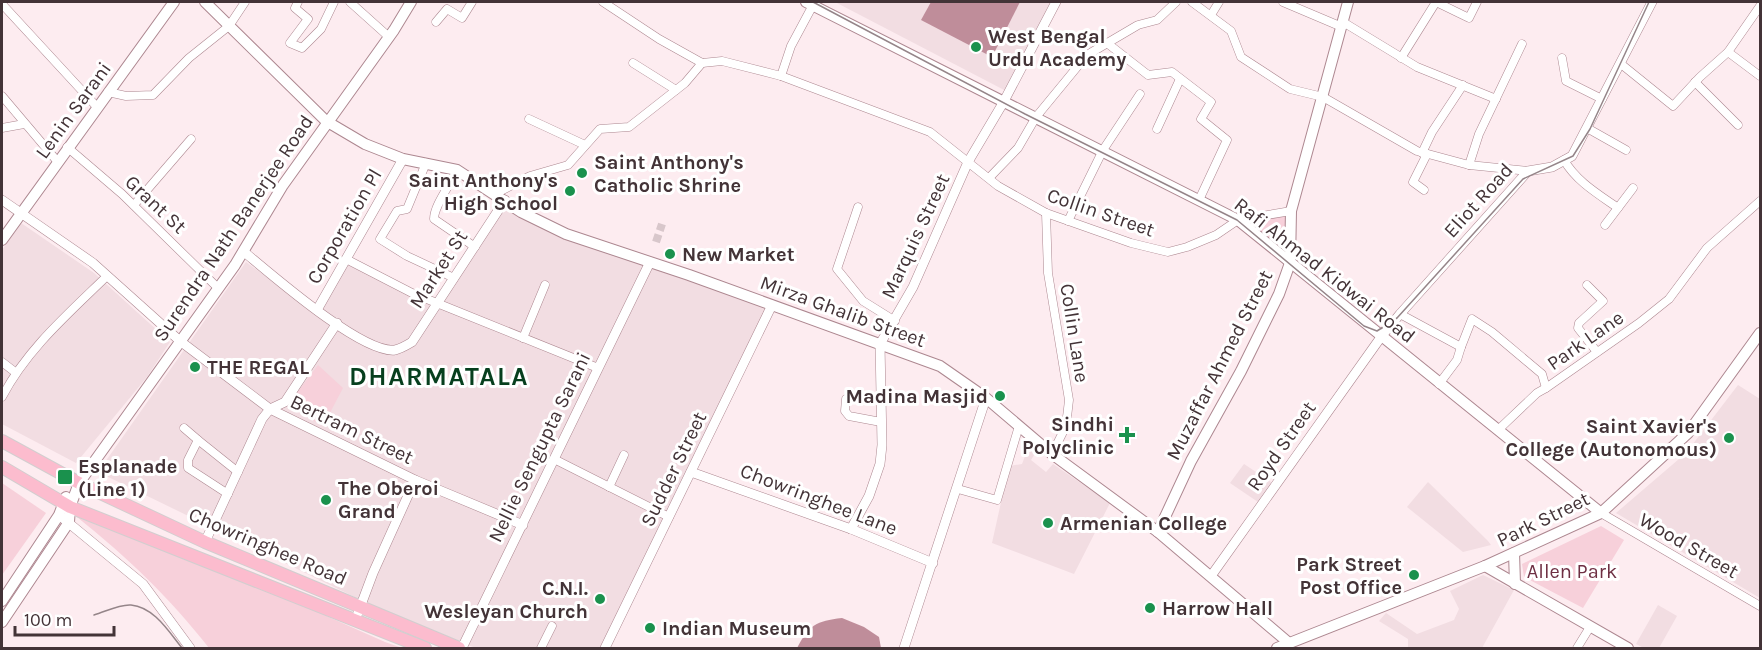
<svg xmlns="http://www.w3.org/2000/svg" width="1762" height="650" viewBox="0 0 1762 650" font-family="Karla,sans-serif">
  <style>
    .built { fill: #f2dde2 }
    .green { fill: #f7d0da }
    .water { fill: #bf8d9a }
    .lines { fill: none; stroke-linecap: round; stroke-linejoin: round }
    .minor-tunnel { stroke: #d8c7cb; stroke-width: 8; stroke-dasharray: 8 4; stroke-linecap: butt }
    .minor-casing { stroke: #ad8790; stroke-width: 9 }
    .tertiary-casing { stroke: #ad8790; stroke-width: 10 }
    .secondary-casing { stroke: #ad8790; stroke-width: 12 }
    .primary-casing { stroke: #d2cecf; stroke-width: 14 }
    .minor { stroke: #fff; stroke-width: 8 }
    .tertiary { stroke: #fff; stroke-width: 9 }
    .secondary { stroke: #fff; stroke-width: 10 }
    .primary { stroke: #fcbcce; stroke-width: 12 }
    .tram { stroke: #958589; stroke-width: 1.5 }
    .poi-dot { fill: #1a914d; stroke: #fff; stroke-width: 2 }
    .labels { text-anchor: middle; stroke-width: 6; stroke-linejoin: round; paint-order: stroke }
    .poi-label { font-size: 20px; font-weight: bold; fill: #433337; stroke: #fff; text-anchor: start }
    .street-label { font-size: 20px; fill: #433337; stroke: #fff }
    .park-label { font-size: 20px; fill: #6e2f43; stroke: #fff }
    .district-label { font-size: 26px; font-weight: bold; letter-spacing: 1.5px; fill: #073f1e; stroke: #fff }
  </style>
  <rect width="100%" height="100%" fill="#fdecf0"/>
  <g class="built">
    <polygon points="835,2 1052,2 1008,92"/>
    <polygon points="506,202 523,215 647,263 462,642 369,604 98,472 246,262 315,312 346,260 439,306"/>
    <polygon points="21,223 94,273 170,342 147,377 76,463 2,424 2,250"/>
    <polygon points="651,265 767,306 602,648 477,648 467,645"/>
    <polygon points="1738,385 1760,399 1760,499 1758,498 1760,500 1760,598 1616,513 1686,453"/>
    <polygon points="1029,446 1036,452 1031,460 1046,472 1053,464 1110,503 1074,574 992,543 1009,466 1022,464"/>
    <polygon points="1244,464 1271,482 1258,502 1230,483"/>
    <polygon points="1428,482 1488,541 1491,545 1463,552 1407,507"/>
    <polygon points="1483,575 1514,590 1482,648 1408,648 1408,639 1379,621 1386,613 1417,634 1454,620 1459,609 1450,591"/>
    <polygon points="1658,605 1677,616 1659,648 1644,648 1636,644"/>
  </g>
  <g class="green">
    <polygon points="1288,216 1288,258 1244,221"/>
    <polygon points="318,365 343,388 323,426 287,406"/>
    <polygon points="2,483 46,513 2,575"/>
    <path d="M93 512 385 642 402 648H209C169 597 128 558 77 517Z"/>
    <polygon points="1601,526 1624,540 1583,608 1524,577 1522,564"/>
  </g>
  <g class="water">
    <polygon points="931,2 1020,2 992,57 921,20"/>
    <path d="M842 618 864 627 879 637 881 648H797C809 625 816 621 842 618Z"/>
  </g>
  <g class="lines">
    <polyline class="minor-tunnel" points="656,242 662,224"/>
    <defs>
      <g id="minor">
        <polyline points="298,2 295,8 308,19 290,43 302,48 321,29 334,2"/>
        <polyline points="350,2 389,37"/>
        <polyline points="603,2 659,39 702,63"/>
        <polyline points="1192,2 1231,31 1241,57 1290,89 1323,97 1417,151 1469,165 1528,171"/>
        <polyline points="1283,2 1342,27"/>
        <polyline points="2,4 97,107"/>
        <polyline points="1211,15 1219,2"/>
        <polyline points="436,22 447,9 462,18 472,2"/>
        <polyline points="1343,22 1417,67 1496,99"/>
        <polyline points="1107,43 1148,75 1172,72 1211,102 1201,119 1227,140 1199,200"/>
        <polyline points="1728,52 1760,6"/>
        <polyline points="1401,58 1436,2 1469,18 1477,2"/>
        <polyline points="1562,58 1566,81 1602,99"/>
        <polyline points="633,63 676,90"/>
        <polyline points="702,63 722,61 781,76 930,132 998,186 1046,213 1131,243 1168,252 1187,247 1216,235 1238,220 1291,211"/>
        <polyline points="1621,64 1673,106 1700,77 1728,52 1760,76"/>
        <polyline points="781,76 791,46 813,5"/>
        <polyline points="1695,82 1738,125"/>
        <polyline points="108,92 126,96 153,95 189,58 229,26 245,2"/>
        <polyline points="2,96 57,161"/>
        <polyline points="529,119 585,145"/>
        <polyline points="2,128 24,124"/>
        <polyline points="1587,128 1626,150"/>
        <polyline points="1157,129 1180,79"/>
        <polyline points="67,147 122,194 218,288"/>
        <polyline points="1422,153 1432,132 1463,85"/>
        <path d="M1564 160C1576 181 1598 194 1618 208"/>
        <polyline points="426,163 407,209 397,211 380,239 407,256 454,278"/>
        <polyline points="1469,165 1479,134 1522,44"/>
        <path d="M457 170C451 184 434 205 434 219L475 247"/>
        <polyline points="989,178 1018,148 1036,117 1087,55 1138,25 1157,20 1176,2"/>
        <polyline points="1424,190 1413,182 1427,154"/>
        <polyline points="495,194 530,176 568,165 600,129 629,127 685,83 702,63"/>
        <polyline points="134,205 191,139"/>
        <polyline points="858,207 837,269 863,301 895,321"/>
        <polyline points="1046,213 1048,273 1069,400 1066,426 1052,454"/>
        <polyline points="1068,221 1103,150 1140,94"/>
        <polyline points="1605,225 1633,188"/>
        <polyline points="346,259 412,293 598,368"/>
        <polyline points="1587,285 1603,301 1579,323 1578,328 1597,352"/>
        <polyline points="1400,314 1461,347 1472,319 1492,332 1542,374 1546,388 1639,323 1669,299 1707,248 1760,201"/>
        <polyline points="523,338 545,285"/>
        <polyline points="2,362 15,372"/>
        <polyline points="1439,384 1457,360 1461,347"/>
        <path d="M2 397C27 349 69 313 107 276"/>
        <polyline points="846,399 845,411 849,416 881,422"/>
        <polyline points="184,428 198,440"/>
        <polyline points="1498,430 1537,393 1546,388"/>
        <polyline points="554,459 669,517"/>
        <polyline points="609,487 624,455"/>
        <polyline points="958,489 997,500 1019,426"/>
        <polyline points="228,494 188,468 188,460 198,440 238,472"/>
        <polyline points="1601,513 1760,606"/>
        <polyline points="541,648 552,626"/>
        <polyline points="1577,648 1590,627"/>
      </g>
      <g id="tertiary">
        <polyline points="2,200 93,263 180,341 270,409 415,480 523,525"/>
        <path d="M243 251C271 274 362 354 395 350 400 349 407 345 412 342L505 200"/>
        <polyline points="317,310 403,159"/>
        <polyline points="691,472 851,529 933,563"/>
        <polyline points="59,515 143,584 190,648"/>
        <polyline points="851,529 869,496 880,464 882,445 880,344 913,287 968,162 1003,103 1056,2"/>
        <polyline points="205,542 262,419 270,409 285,402 337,323"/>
        <polyline points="1211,576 1381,337 1400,314 1528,171 1552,167 1572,156 1652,2"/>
        <polyline points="358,613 373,573 415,480"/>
        <polyline points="462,648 650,262"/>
        <polyline points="605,648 772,305"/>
        <polyline points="904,648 986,398"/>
      </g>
      <g id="secondary">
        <polyline points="205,2 326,121 365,144 403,159 457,170 521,212 566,234 689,275 940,366 986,398 1052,454 1158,532 1289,643"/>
        <polyline points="806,2 1238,220 1601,513"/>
        <polyline points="2,240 174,2"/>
        <polyline points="1158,532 1191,461 1241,371 1279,294 1290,263 1291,211 1348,2"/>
        <polyline points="1514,553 1515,584"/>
        <polyline points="1485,566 1628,648"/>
        <polyline points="2,601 59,515 66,497"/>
        <polyline points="2,622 69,522 70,507 79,483 235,265 283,185 394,30 411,2"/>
        <polyline points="1277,648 1485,566 1601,513 1688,433 1760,333"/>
      </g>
      <g id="primary">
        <polyline points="2,441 79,483 205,542 459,648"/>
        <polyline points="2,467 70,507 425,648"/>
      </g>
    </defs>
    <use href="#minor" class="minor-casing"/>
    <use href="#tertiary" class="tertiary-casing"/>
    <use href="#secondary" class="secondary-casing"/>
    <use href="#primary" class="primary-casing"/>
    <use href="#minor" class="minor"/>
    <use href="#tertiary" class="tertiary"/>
    <use href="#secondary" class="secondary"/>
    <use href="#primary" class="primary"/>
    <g class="tram">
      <polyline points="813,2 1025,114 1237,220 1364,326 1377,331 1397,318 1523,179 1573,156 1590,129 1649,2"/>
      <path d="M94 615C105 612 119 604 131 605 154 607 169 632 182 648"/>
    </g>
  </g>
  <g class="poi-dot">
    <circle cx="976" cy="47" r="6"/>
    <circle cx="582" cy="173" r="6"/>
    <circle cx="570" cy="191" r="6"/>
    <circle cx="670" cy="254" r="6"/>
    <circle cx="195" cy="367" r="6"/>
    <circle cx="1000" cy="396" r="6"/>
    <path d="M1124 426h6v6h6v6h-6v6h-6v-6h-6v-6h6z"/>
    <circle cx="1729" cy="438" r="6"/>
    <rect x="57" y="469" width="16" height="16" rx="3"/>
    <circle cx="326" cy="500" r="6"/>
    <circle cx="1048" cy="523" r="6"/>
    <circle cx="1414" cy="575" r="6"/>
    <circle cx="600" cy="599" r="6"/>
    <circle cx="1150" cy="608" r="6"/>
    <circle cx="650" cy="628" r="6"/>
  </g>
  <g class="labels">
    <g class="poi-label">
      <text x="988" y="43">West Bengal<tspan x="988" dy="23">Urdu Academy</tspan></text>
      <text x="594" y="169">Saint Anthony's<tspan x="594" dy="23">Catholic Shrine</tspan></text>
      <text x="558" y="187" text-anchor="end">Saint Anthony's<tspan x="558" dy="23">High School</tspan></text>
      <text x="682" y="261">New Market</text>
      <text x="207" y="374">THE REGAL</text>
      <text x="988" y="403" text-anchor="end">Madina Masjid</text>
      <text x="1114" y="431" text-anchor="end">Sindhi<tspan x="1114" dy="23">Polyclinic</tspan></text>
      <text x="1717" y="433" text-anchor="end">Saint Xavier's<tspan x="1717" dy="23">College (Autonomous)</tspan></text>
      <text x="78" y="473">Esplanade<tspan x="78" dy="23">(Line 1)</tspan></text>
      <text x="338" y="495">The Oberoi<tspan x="338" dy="23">Grand</tspan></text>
      <text x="1060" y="530">Armenian College</text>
      <text x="1402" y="571" text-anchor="end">Park Street<tspan x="1402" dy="23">Post Office</tspan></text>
      <text x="588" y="595" text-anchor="end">C.N.I.<tspan x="588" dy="23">Wesleyan Church</tspan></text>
      <text x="1162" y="615">Harrow Hall</text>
      <text x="662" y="635">Indian Museum</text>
    </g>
    <g class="street-label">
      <text transform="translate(73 110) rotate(-54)" y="7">Lenin Sarani</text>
      <text transform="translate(1478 200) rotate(-48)" y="7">Eliot Road</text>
      <text transform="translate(156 204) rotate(43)" y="7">Grant St</text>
      <text transform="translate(1101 212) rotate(19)" y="7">Collin Street</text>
      <text transform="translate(344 226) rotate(-60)" y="7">Corporation Pl</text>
      <text transform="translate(233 228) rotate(-56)" y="7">Surendra Nath Banerjee Road</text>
      <text transform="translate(915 236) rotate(-65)" y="7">Marquis Street</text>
      <text transform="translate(438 269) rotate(-57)" y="7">Market St</text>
      <text transform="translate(1325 270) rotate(38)" y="7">Rafi Ahmad Kidwai Road</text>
      <text transform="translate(843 311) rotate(20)" y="7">Mirza Ghalib Street</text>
      <text transform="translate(1075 333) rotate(81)" y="7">Collin Lane</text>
      <text transform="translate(1585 340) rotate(-35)" y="7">Park Lane</text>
      <text transform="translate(1219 365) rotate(-63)" y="7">Muzaffar Ahmed Street</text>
      <text transform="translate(352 429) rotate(26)" y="7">Bertram Street</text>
      <text transform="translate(1281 446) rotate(-55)" y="7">Royd Street</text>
      <text transform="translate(539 447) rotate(-64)" y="7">Nellie Sengupta Sarani</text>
      <text transform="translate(673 469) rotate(-64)" y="7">Sudder Street</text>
      <text transform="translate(819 499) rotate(21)" y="7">Chowringhee Lane</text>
      <text transform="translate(1543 519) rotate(-26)" y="7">Park Street</text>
      <text transform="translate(1689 545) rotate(30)" y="7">Wood Street</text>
      <text transform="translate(268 546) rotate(23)" y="7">Chowringhee Road</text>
    </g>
    <g class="park-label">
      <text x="1572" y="578">Allen Park</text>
    </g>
    <g class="district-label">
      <text x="439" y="385">DHARMATALA</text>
    </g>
  </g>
  <rect width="1762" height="650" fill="none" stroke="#433337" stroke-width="6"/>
  <path d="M15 626v9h99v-9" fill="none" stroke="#433337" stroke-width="3"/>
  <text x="24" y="626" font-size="18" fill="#433337" stroke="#ffffff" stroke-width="4.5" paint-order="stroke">100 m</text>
</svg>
